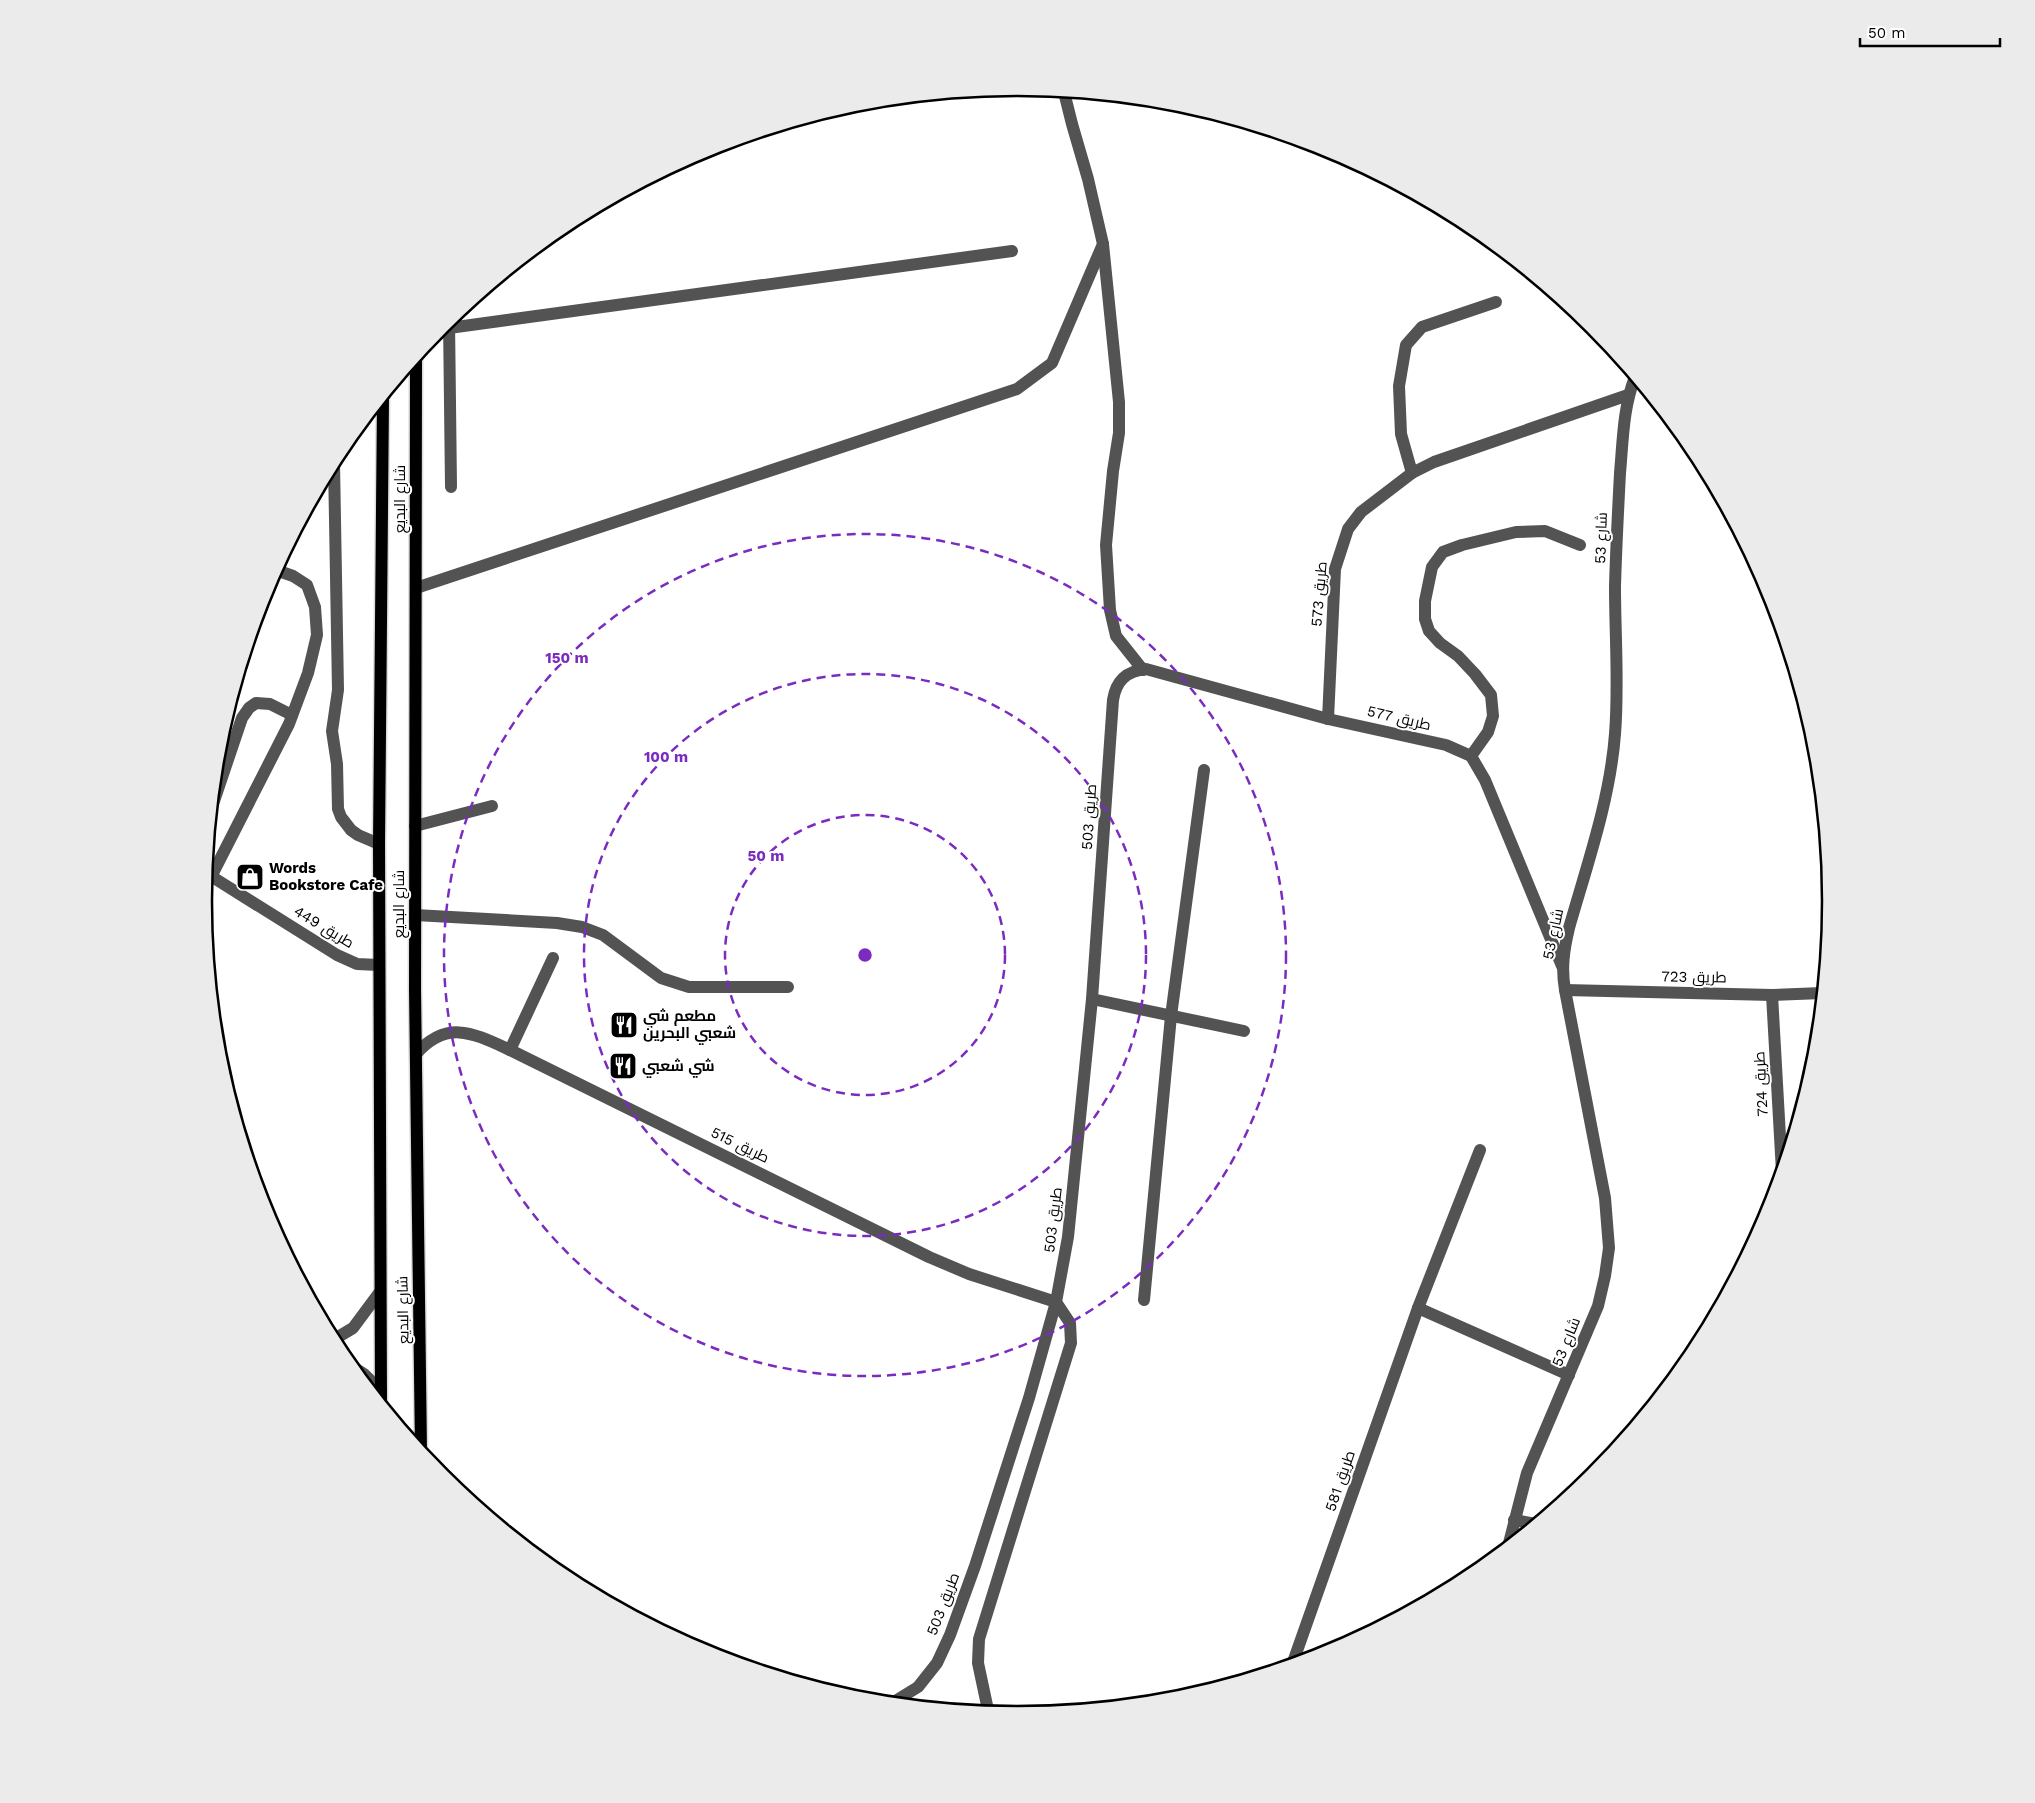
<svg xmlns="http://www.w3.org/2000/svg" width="2035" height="1803" viewBox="0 0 2035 1803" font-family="'Work Sans',Cairo,sans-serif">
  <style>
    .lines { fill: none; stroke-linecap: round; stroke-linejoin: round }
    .major-casing { stroke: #dbdbdb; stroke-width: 15 }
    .minor { stroke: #535353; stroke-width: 12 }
    .major { stroke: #000; stroke-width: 12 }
    .ring { fill: none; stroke: #7b2cbf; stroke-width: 2.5; stroke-dasharray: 9 6 }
    .labels { text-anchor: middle; stroke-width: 4; stroke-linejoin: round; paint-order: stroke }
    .street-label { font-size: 15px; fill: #000; stroke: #fff }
    .poi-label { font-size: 15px; font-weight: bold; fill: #000; stroke: #fff; text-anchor: start }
    .rim { fill: none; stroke: #000; stroke-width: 2.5 }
    .centre { fill: #7b2cbf; stroke: #fff; stroke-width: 2.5 }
    .ring-label { font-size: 15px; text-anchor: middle; font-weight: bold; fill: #7b2cbf; stroke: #fff; stroke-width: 4; stroke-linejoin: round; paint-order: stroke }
  </style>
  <rect width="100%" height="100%" fill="#fff"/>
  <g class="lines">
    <defs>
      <g id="major">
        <polyline points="416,358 415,989 421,1451"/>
        <polyline points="381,1402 379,844 383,398"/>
      </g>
    </defs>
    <use href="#major" class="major-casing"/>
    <g class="minor">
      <polyline points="1064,92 1072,124 1088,179 1103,244 1119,402 1119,433 1113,471 1106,545 1110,610 1116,636 1143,670"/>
      <polyline points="449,320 451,487"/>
      <polyline points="437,332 449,328 1012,251"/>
      <polyline points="334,463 338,690 332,731 337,764 338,809 341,817 351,830 358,835 379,844"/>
      <polyline points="1412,473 1401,434 1399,386 1406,345 1422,327 1496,302"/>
      <polyline points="416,588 1017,389 1052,363 1103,244"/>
      <polyline points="1328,719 1335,569 1348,529 1361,512 1412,473 1434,462 1628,395"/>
      <polyline points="1471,756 1488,732 1493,716 1491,695 1475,674 1458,656 1440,643 1429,631 1425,619 1425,601 1432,567 1443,552 1462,545 1516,532 1545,531 1580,545"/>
      <polyline points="213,804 242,718 249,708 256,703 270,704 292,715"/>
      <polyline points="415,826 492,806"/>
      <polyline points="206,873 337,955 357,964 379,965"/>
      <polyline points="211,877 289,724 308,673 317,635 315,607 307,585 293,576 276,570"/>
      <polyline points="415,915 557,923 582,927 603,935 661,978 689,987 788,987"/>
      <polyline points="1565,990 1772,995 1822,993"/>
      <polyline points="1772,995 1782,1172"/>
      <polyline points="1092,999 1244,1031"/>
      <polyline points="510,1050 553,958"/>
      <path d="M416 1054C447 1019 473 1033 510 1050L929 1257 969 1274 1056 1302"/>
      <polyline points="1144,1300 1171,1016 1204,770"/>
      <polyline points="1418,1308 1569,1375"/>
      <polyline points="333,1340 353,1328 379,1293"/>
      <polyline points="350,1365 364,1374 381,1391"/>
      <polyline points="1514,1520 1536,1524"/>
      <path d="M1508 1547 1527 1473 1598 1306 1605 1276 1609 1248 1605 1198 1565 990C1561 968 1564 949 1569 928 1587 865 1610 800 1615 734 1619 685 1615 636 1615 587 1616 549 1618 511 1620 473 1623 440 1623 408 1635 377"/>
      <polyline points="1292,1665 1418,1308 1480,1150"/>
      <path d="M892 1703 918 1687 937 1663 950 1635 975 1566 1029 1398 1056 1302 1068 1237 1092 999 1113 700C1116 681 1126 671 1146 669L1328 719 1446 745 1471 756 1485 780 1562 966"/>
      <polyline points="988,1710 978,1663 979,1639 1071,1343 1070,1323 1056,1302"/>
    </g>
    <use href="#major" class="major"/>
  </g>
  <g class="ring">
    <circle cx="865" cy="955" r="140"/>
    <circle cx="865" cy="955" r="281"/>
    <circle cx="865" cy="955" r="421"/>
  </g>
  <defs>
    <symbol id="shop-square" viewBox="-11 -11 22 22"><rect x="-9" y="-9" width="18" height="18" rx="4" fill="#000" stroke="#fff"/><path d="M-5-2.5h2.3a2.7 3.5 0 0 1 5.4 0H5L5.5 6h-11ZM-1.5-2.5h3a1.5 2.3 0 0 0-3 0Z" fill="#fff"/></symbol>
    <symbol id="restaurant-square" viewBox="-11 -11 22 22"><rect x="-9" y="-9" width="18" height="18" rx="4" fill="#000" stroke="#fff"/><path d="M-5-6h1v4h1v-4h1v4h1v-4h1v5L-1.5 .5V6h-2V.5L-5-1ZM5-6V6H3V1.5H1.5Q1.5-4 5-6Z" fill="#fff"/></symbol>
  </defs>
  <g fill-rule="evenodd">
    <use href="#shop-square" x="234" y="861" width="32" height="32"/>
    <use href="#restaurant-square" x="608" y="1009" width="32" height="32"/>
    <use href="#restaurant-square" x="607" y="1050" width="32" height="32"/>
  </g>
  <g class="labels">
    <g class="street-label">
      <text transform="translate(400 499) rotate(-90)" y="5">شارع البديع</text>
      <text transform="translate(1601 538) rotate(-88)" y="5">شارع 53</text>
      <text transform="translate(1319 594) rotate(-85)" y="5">طريق 573</text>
      <text transform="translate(1399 718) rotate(13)" y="5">طريق 577</text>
      <text transform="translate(1089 817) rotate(-86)" y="5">طريق 503</text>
      <text transform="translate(399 904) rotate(-90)" y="5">شارع البديع</text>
      <text transform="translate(324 927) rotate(31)" y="5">طريق 449</text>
      <text transform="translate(1553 934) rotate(-78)" y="5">شارع 53</text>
      <text transform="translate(1694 977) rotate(1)" y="5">طريق 723</text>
      <text transform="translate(1761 1084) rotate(-93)" y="5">طريق 724</text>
      <text transform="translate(740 1145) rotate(26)" y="5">طريق 515</text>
      <text transform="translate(1053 1220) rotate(-83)" y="5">طريق 503</text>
      <text transform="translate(403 1310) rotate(-91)" y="5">شارع البديع</text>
      <text transform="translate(1566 1342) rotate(-68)" y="5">شارع 53</text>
      <text transform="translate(1340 1481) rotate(-71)" y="5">طريق 581</text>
      <text transform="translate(943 1604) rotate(-69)" y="5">طريق 503</text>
    </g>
    <g class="poi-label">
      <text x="269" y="873">Words<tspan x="269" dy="17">Bookstore Cafe</tspan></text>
      <text x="643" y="1021">مطعم شي<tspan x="643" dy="17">شعبي البحرين</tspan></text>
      <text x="642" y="1071">شي شعبي</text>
    </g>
  </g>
  <path d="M0 0H2035V1803H0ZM212 901a805 805 0 1 1 1610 0a805 805 0 1 1-1610 0Z" fill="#ebebeb" fill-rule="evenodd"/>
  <path class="rim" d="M212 901a805 805 0 1 1 1610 0a805 805 0 1 1-1610 0Z"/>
  <circle cx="865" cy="955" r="8" class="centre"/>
  <g class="ring-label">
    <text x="567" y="663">150 m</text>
    <text x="666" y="762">100 m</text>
    <text x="766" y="861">50 m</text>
  </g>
  <path d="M1860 38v8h140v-8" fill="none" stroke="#000000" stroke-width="2.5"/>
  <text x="1868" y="38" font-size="15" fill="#000000" stroke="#ffffff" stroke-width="4" paint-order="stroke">50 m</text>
</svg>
